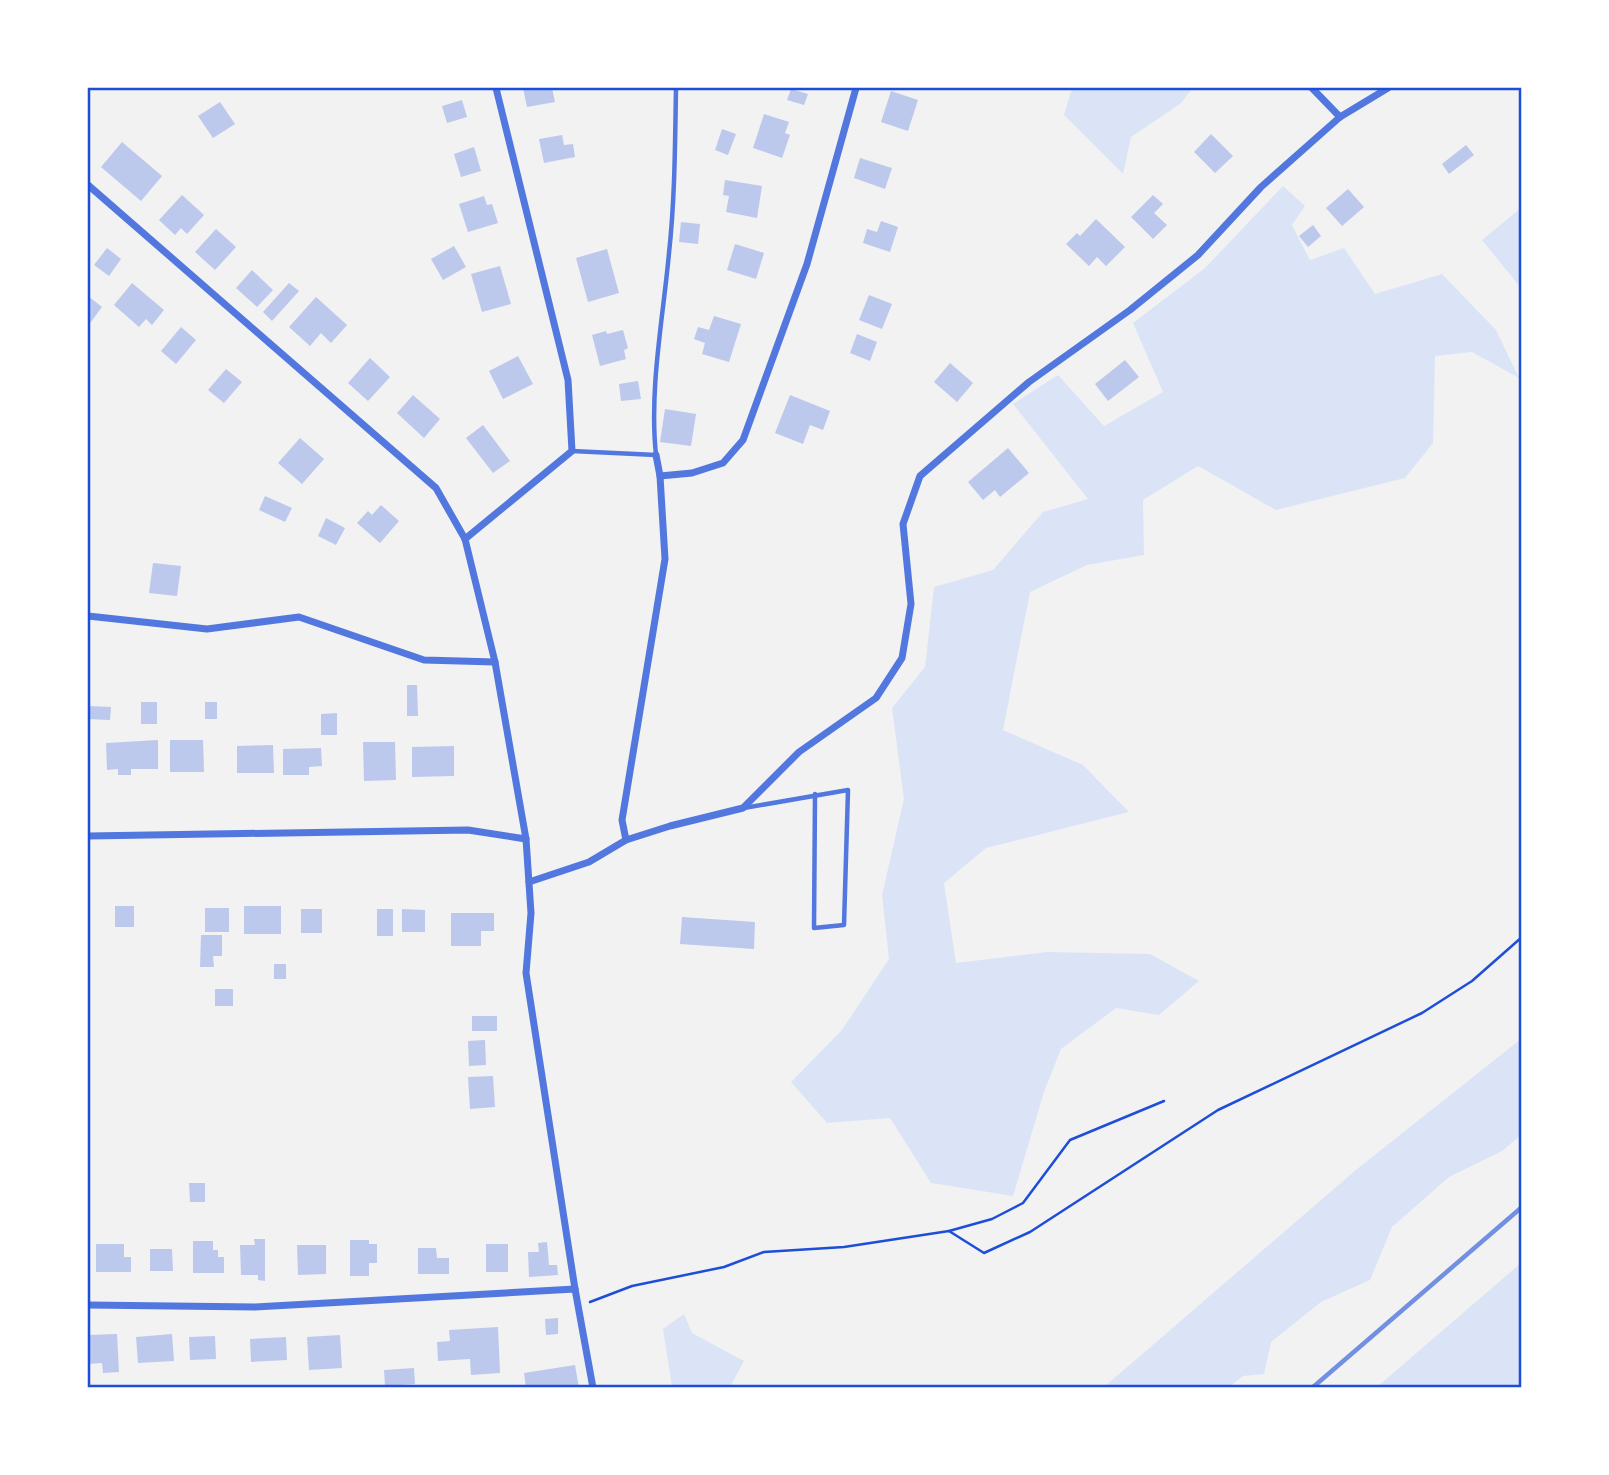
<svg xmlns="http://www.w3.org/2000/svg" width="1609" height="1475" viewBox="0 0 1609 1475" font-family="Ubuntu,sans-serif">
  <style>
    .green { fill: #dbe4f7 }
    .building { fill: #bdc9ec }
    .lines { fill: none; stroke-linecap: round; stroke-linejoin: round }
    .path { stroke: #1d4ed8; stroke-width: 2.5 }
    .service { stroke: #5277de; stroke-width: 4.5 }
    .minor { stroke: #5277de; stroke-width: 7 }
    .rail { stroke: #7290e2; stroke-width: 4.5 }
    .neatline { fill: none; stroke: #1d4ed8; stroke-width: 2.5 }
  </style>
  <rect width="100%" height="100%" fill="#f2f2f2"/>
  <g class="green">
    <polygon points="1072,88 1193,88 1180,104 1131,137 1123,174 1064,115"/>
    <polygon points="1283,186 1305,206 1292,225 1310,260 1344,248 1375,294 1442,274 1496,330 1519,378 1472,352 1435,356 1433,443 1405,478 1276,510 1198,466 1143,500 1144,555 1087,565 1030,592 1003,730 1083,765 1129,812 986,848 944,883 956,963 1047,952 1150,954 1199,981 1159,1015 1116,1008 1061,1049 1044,1092 1013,1196 931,1183 890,1118 827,1123 791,1082 842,1030 889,959 882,895 904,799 892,708 925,667 934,587 993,570 1043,512 1088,499 1013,404 1058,375 1104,426 1163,392 1133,323 1205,268"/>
    <polygon points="1521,208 1521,288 1482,240"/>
    <polygon points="1521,1039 1521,1135 1502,1151 1449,1177 1392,1227 1370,1280 1321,1302 1271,1342 1264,1374 1243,1376 1229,1387 1104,1387 1357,1169"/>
    <polygon points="1521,1263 1521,1387 1377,1387"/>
    <polygon points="684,1314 692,1333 744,1361 730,1387 672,1387 663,1329"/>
  </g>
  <g class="building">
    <polygon points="523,88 552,88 555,102 527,107"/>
    <polygon points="791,89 808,94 804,105 787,100"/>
    <polygon points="891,91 918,100 908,131 881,122"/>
    <polygon points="462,100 467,117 447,123 442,106"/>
    <polygon points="220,102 235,124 213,138 198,116"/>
    <polygon points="764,114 789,122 785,133 790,135 782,158 753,148"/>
    <polygon points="722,129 736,134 728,155 715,150"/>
    <polygon points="1211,134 1233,156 1215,173 1194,152"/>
    <polygon points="562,135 564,145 573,144 575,157 544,163 539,139"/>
    <polygon points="122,142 162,176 141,201 101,167"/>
    <polygon points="1466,145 1474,155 1449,174 1442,164"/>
    <polygon points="474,147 481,171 461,177 454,154"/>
    <polygon points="860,158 892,168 885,189 854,178"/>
    <polygon points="725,180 762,186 757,218 726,212 729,196 723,195"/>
    <polygon points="1348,189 1364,207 1342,226 1326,208"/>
    <polygon points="182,195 204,215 187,234 181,228 175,235 159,220"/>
    <polygon points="1153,195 1163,204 1154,213 1167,225 1153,239 1131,217"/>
    <polygon points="484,196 487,205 492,204 498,223 468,232 459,204"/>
    <polygon points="1096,219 1125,247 1106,266 1097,257 1089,266 1066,244 1077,233 1080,236"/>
    <polygon points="881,221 898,227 890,252 863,243 867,229 877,232"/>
    <polygon points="681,222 700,224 698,244 679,242"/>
    <polygon points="1313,225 1321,236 1308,247 1299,236"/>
    <polygon points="216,229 236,247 215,270 195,252"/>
    <polygon points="735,244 764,253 756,279 727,270"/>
    <polygon points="454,246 466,267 443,280 431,259"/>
    <polygon points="107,248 121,259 109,276 94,265"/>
    <polygon points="607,249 619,293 588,302 576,258"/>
    <polygon points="500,266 511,304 482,312 471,274"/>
    <polygon points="252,270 273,290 257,307 236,288"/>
    <polygon points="132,283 164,310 152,325 146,319 139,327 114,305"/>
    <polygon points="289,283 299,291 272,321 263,312"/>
    <polygon points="869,295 892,304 882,329 859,320"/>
    <polygon points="88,296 102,307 88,326"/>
    <polygon points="316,297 347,325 331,343 321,333 310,346 289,327"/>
    <polygon points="714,316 741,324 729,362 702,354 705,343 694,339 698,327 709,330"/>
    <polygon points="181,327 196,340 176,364 161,351"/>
    <polygon points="623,330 628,348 624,350 626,359 600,366 592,335 606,331 607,334"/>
    <polygon points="857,334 877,342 870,361 850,353"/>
    <polygon points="518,356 533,384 503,399 489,371"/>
    <polygon points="370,358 390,377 368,401 348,383"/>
    <polygon points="1125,360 1139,377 1108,401 1095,384"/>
    <polygon points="950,363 973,383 957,402 934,382"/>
    <polygon points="226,369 242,382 224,403 208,390"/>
    <polygon points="638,381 641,399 621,401 619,384"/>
    <polygon points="413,395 440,419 424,438 397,413"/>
    <polygon points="790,395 830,411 823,430 810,425 803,444 775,433"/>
    <polygon points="665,409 696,414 691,446 660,442"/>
    <polygon points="483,425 510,461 493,473 466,438"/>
    <polygon points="300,438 324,459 302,484 278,463"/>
    <polygon points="1008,448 1029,473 1000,497 995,490 983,500 968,482"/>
    <polygon points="265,496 292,508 285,522 259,510"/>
    <polygon points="381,505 399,521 380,543 357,523 368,511 372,515"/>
    <polygon points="326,518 345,528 336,545 318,536"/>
    <polygon points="153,563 181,566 177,596 149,593"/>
    <polygon points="407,685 417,685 418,716 407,716"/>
    <rect x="141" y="702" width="16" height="22"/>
    <rect x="205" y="702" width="12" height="17"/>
    <polygon points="88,706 111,707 110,720 88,719"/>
    <polygon points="337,713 337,735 321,735 321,714"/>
    <polygon points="158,740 158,769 131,769 131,775 118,775 118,769 107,770 106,743"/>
    <polygon points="170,740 203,740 204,772 170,772"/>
    <polygon points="363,742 395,742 396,780 364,781"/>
    <polygon points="273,745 274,773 237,773 237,746"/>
    <polygon points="454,746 454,776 412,777 412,747"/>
    <polygon points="321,748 322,766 309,767 309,775 283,775 283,749"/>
    <rect x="115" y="906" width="19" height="21"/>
    <rect x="244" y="906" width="37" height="28"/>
    <rect x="205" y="908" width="24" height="24"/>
    <rect x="301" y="909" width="21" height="24"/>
    <rect x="377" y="909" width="16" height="27"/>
    <polygon points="402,909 425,910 425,932 402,932"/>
    <polygon points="451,913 494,913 494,931 481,931 481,946 451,946"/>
    <polygon points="682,917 755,922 754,949 680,944"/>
    <polygon points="201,935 222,935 222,956 213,956 214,967 200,967"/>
    <rect x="274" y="964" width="12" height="15"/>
    <rect x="215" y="989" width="18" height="17"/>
    <rect x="472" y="1016" width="25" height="15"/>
    <polygon points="485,1040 486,1065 469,1066 468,1041"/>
    <polygon points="493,1076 495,1107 470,1109 468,1077"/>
    <polygon points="189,1183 205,1183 205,1202 190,1202"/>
    <polygon points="254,1239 265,1239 265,1281 258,1280 258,1275 241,1275 240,1245 255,1245"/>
    <polygon points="350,1240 369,1240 369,1244 377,1244 377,1263 369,1263 369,1276 350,1276"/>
    <polygon points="193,1241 213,1241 213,1250 218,1250 218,1257 224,1257 224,1273 193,1273"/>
    <polygon points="547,1242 549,1265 557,1265 558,1275 529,1277 528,1252 539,1252 538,1243"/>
    <polygon points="96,1244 124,1244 124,1257 131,1257 131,1272 96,1272"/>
    <rect x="486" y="1244" width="22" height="28"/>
    <polygon points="297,1245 326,1245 326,1274 298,1275"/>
    <polygon points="418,1248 436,1248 437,1258 449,1258 449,1274 418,1274"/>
    <polygon points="150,1249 172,1249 173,1271 150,1271"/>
    <polygon points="558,1318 558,1334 546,1335 545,1319"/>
    <polygon points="498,1327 500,1373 471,1375 470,1359 438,1361 437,1342 450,1341 449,1330"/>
    <polygon points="117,1334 119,1372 103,1373 102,1363 88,1364 88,1335"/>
    <polygon points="172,1334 174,1361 138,1363 136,1337"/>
    <polygon points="340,1335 342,1368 309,1370 307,1337"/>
    <polygon points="215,1336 216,1359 190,1360 189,1337"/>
    <polygon points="286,1337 287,1360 251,1362 250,1339"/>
    <polygon points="575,1365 579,1388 526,1388 524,1373"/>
    <polygon points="414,1368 415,1384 385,1386 384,1370"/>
  </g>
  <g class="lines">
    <g class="path">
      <polyline points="949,1231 992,1219 1023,1203 1070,1140 1164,1101"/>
      <polyline points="590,1302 632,1286 724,1267 764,1252 844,1247 949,1231 984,1253 1030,1232 1218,1110 1422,1013 1472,981 1522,937"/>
    </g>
    <g class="service">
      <path d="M572 451 656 455C649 389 663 319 669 253 675 198 675 143 676 88"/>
      <polyline points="744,808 848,790 844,925 814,928 815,794"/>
    </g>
    <g class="minor">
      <polyline points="1312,88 1340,117"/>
      <polyline points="88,185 436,488 465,539 495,662 526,839 531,913 526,973 575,1289 593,1388"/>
      <polyline points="660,476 692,473 723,463 743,440 807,264 856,88"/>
      <polyline points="465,539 572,451 568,380 496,88"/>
      <polyline points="88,616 207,629 299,617 424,660 495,662"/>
      <polyline points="88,836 468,830 526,839"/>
      <polyline points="626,840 670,826 743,808 799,752 876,698 902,658 911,604 903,524 920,476 1029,382 1130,310 1198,255 1261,187 1340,117 1388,88"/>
      <polyline points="529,882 589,862 626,840 622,820 665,559 660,476 656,455"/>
      <polyline points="88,1305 255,1307 575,1289"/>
    </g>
    <polyline class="rail" points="1312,1388 1522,1207"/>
  </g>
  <rect width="1609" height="1475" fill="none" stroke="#ffffff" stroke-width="178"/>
  <rect x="89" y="89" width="1431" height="1297" class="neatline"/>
</svg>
